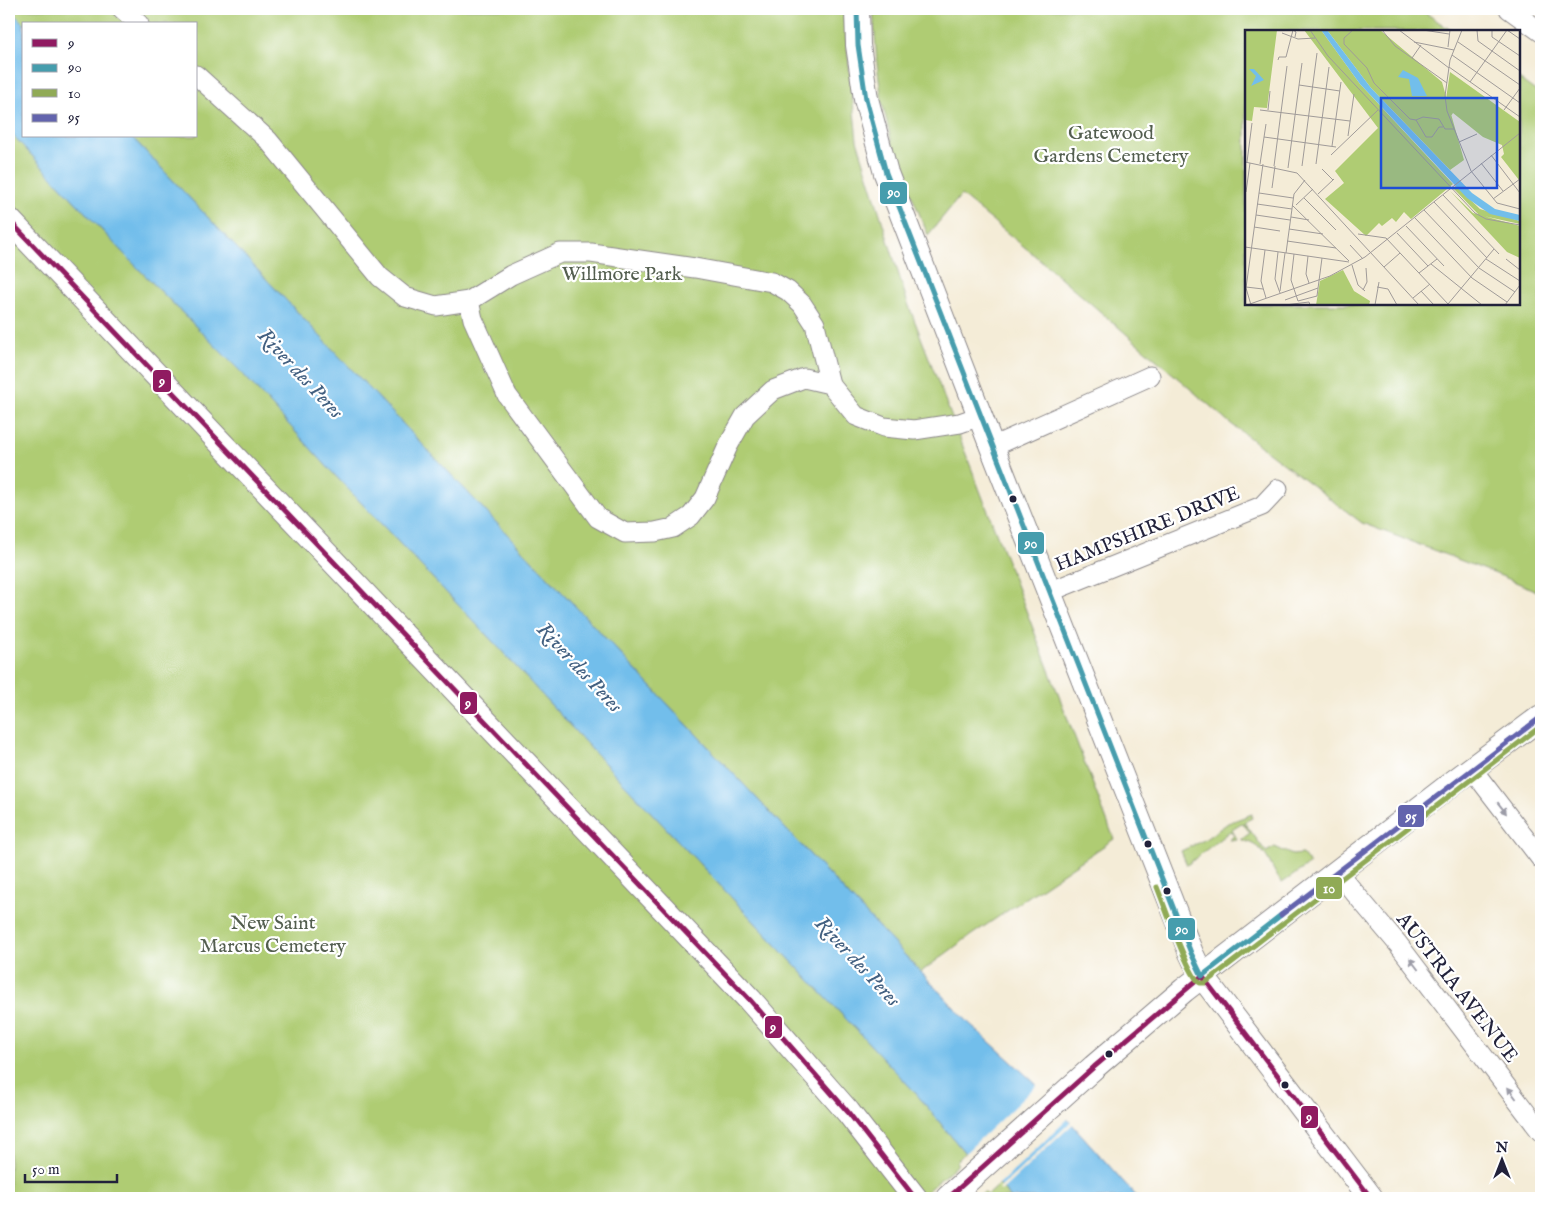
<svg xmlns="http://www.w3.org/2000/svg" width="1550" height="1207" viewBox="0 0 1550 1207" font-family="'IM FELL English',serif">
  <style>
    .green { fill: #afcc73; stroke: #687757 }
    .water { fill: #72beeb; stroke: #4a7093 }
    .pier { fill: #f4ecd7 }
    .lines { fill: none; stroke-linecap: round; stroke-linejoin: round }
    .minor-casing { stroke: #8b8789; stroke-width: 21 }
    .major-casing { stroke: #8b8789; stroke-width: 26 }
    .minor { stroke: #fff; stroke-width: 19 }
    .major { stroke: #fff; stroke-width: 24 }
    .bus-1-casing { stroke: #fff; stroke-width: 9 }
    .bus-2-casing { stroke: #fff; stroke-width: 9 }
    .bus-3-casing { stroke: #fff; stroke-width: 9 }
    .bus-4-casing { stroke: #fff; stroke-width: 9 }
    .bus-1 { stroke: #901b61; stroke-width: 5 }
    .bus-2 { stroke: #469dad; stroke-width: 5 }
    .bus-3 { stroke: #90aa56; stroke-width: 5 }
    .bus-4 { stroke: #6364ad; stroke-width: 5 }
    .oneway { fill: #9c9ca7 }
    .bus-dot { fill: #22223b; stroke: #fff; stroke-width: 2 }
    .labels { text-anchor: middle; stroke-width: 4.5; stroke-linejoin: round; paint-order: stroke }
    .park-label { font-size: 20px; fill: #535e4f; stroke: #fff }
    .street-label { font-size: 20px; fill: #22223b; stroke: #fff }
    .water-label { font-size: 21px; font-style: italic; fill: #426081; stroke: #fff }
    .inset-road { fill: none; stroke: #a09b99; stroke-width: 1 }
    .view { fill: #1d4ed8; fill-opacity: 0.15; stroke: #1d4ed8; stroke-width: 2.5 }
    .inset-edge { fill: none; stroke: #22223b; stroke-width: 2.5 }
    .line-badge { stroke: #fff; stroke-width: 2 }
    .badge-label { font-size: 14px; text-anchor: middle; font-weight: bold; fill: #fff }
  </style>
  <rect width="100%" height="100%" fill="#fff"/>
  <filter id="ink" filterUnits="userSpaceOnUse"><feTurbulence type="fractalNoise" baseFrequency=".02" numOctaves="2"/><feDisplacementMap in="SourceGraphic" scale="10" xChannelSelector="R" yChannelSelector="G"/><feConvolveMatrix kernelMatrix="1 2 1 2 8 2 1 2 1" color-interpolation-filters="sRGB"/></filter>
  <filter id="wash" filterUnits="userSpaceOnUse"><feTurbulence type="fractalNoise" baseFrequency=".0096" numOctaves="4" result="noise"/><feDisplacementMap in="SourceGraphic" scale="20" xChannelSelector="R" yChannelSelector="G"/><feGaussianBlur stdDeviation="1.12" result="paint"/><feColorMatrix in="noise" values="0 0 0 0 0 0 0 0 0 0 0 0 0 0 0 0 0 1.4 0 .05"/><feComposite in="paint" operator="in"/></filter>
  <g filter="url(#wash)">
    <rect width="100%" height="100%" fill="#f4ecd7"/>
    <g class="green">
      <polygon points="9,9 843,9 857,140 907,301 1114,839 964,940 921,972 131,136 196,136 196,24 24,24"/>
      <polygon points="873,9 1420,9 1452,31 1246,31 1246,304 1519,304 1519,79 1541,95 1541,593 1504,577 1362,523 1230,423 1039,259 961,195 928,235 894,152 882,102 877,64"/>
      <polygon points="9,131 127,257 242,373 332,472 500,649 597,755 914,1091 965,1153 956,1162 958,1164 919,1198 9,1198"/>
      <path d="M1252 814V818L1244 822 1266 852 1275 847 1292 855 1302 854 1310 864 1282 883C1267 864 1270 848 1242 840V839L1250 833 1243 823 1232 830 1237 839 1230 840 1234 835 1230 831 1187 865 1181 851 1204 840 1228 823Z"/>
      <polygon points="999,1184 1011,1198 978,1198 984,1192 987,1195"/>
    </g>
    <polygon class="water" points="9,9 24,24 24,136 131,136 969,1023 1037,1085 1138,1198 1011,1198 999,1184 965,1153 914,1091 597,755 500,649 332,472 242,373 127,257 9,131"/>
    <g class="pier">
      <polygon points="1039,1083 1070,1117 997,1186 963,1155"/>
      <polygon points="1073,1120 1075,1122 1001,1191 999,1189"/>
    </g>
  </g>
  <g filter="url(#ink)">
    <g class="lines">
      <defs>
        <g id="minor">
          <polyline points="122,9 139,24"/>
          <polyline points="1509,9 1541,32"/>
          <polyline points="196,75 268,140 380,277 405,297 436,306 469,301 473,319 507,395 598,518 625,533 655,532 673,528 691,516 705,498 728,446 745,416 773,390 804,378 830,384"/>
          <polyline points="469,301 511,275 560,253 591,253 695,268 772,282 788,291 802,304 815,324 830,384 856,416 884,427 914,430 960,423 980,416"/>
          <polyline points="992,447 1150,376"/>
          <polyline points="1049,592 1262,506 1278,489"/>
          <polyline points="1472,769 1541,859"/>
          <polyline points="1337,872 1398,944 1541,1132"/>
        </g>
        <g id="major">
          <polyline points="857,9 858,45 866,99 886,173 992,447 1191,953 1202,976 1371,1198"/>
          <polyline points="9,220 750,1000 848,1112 915,1198"/>
          <polyline points="948,1198 1094,1067 1184,990 1454,782 1541,717"/>
        </g>
      </defs>
      <use href="#minor" class="minor-casing"/>
      <use href="#major" class="major-casing"/>
      <use href="#minor" class="minor"/>
      <use href="#major" class="major"/>
      <defs>
        <g id="bus-1">
          <polyline points="9,220 750,1000 848,1112 915,1198"/>
          <polyline points="1202,976 1371,1198"/>
          <polyline points="948,1198 1094,1067 1202,976"/>
        </g>
        <polyline id="bus-2" points="857,9 858,45 866,99 886,173 1191,953 1202,976 1281,915"/>
        <path id="bus-3" d="M1157 887C1164 904 1188 975 1200 983H1205L1541 726"/>
        <polyline id="bus-4" points="1281,915 1541,717"/>
      </defs>
      <use href="#bus-1" class="bus-1-casing"/>
      <use href="#bus-2" class="bus-2-casing"/>
      <use href="#bus-3" class="bus-3-casing"/>
      <use href="#bus-4" class="bus-4-casing"/>
      <use href="#bus-1" class="bus-1"/>
      <use href="#bus-2" class="bus-2"/>
      <use href="#bus-3" class="bus-3"/>
      <use href="#bus-4" class="bus-4"/>
    </g>
    <defs><path id="oneway-solid" d="M-6-.8H1V-3.2L6.5 0L1 3.2V.8H-6Z" transform="scale(1.25)"/></defs>
    <g class="oneway">
      <use href="#oneway-solid" transform="translate(1502 808) rotate(52)"/>
      <use href="#oneway-solid" transform="translate(1414 964) rotate(-127)"/>
      <use href="#oneway-solid" transform="translate(1512 1093) rotate(-127)"/>
    </g>
  </g>
  <g class="bus-dot">
    <circle cx="1013" cy="499" r="4.5"/>
    <circle cx="1148" cy="844" r="4.5"/>
    <circle cx="1167" cy="891" r="4.5"/>
    <circle cx="1109" cy="1054" r="4.5"/>
    <circle cx="1285" cy="1085" r="4.5"/>
  </g>
  <g class="labels">
    <g class="park-label">
      <text x="1111" y="139">Gatewood<tspan x="1111" dy="23">Gardens Cemetery</tspan></text>
      <text x="622" y="280">Willmore Park</text>
      <text x="273" y="929">New Saint<tspan x="273" dy="23">Marcus Cemetery</tspan></text>
    </g>
    <g class="street-label">
      <text transform="translate(1147 528) rotate(-22)" y="7">HAMPSHIRE DRIVE</text>
      <text transform="translate(1458 987) rotate(52)" y="7">AUSTRIA AVENUE</text>
    </g>
    <g class="water-label">
      <text transform="translate(301 373) rotate(47)" y="7">River des Peres</text>
      <text transform="translate(580 667) rotate(47)" y="7">River des Peres</text>
      <text transform="translate(858 961) rotate(47)" y="7">River des Peres</text>
    </g>
  </g>
  <g transform="translate(1245 30)">
    <rect width="275" height="275" fill="#f4ecd7"/>
    <path d="M0 0H32L22 78 9 77 7 91 0 90ZM59 0H76L115 54 208 154 166 189 159 182 151 192 147 188 137 196 134 193 121 206 80 169 99 153 90 141 133 98ZM82 0H135L197 52 219 130 205 140 126 58ZM205 42 275 92 274 150 256 127 259 124 257 115 238 107 208 83 206 86 201 69ZM211 156 235 179 275 191V194L234 185 208 158ZM205 161 228 183 275 196V228L262 222ZM98 240 109 261 125 271 124 275H71L75 251Z" fill="#afcc73"/>
    <path d="M76 0H82L126 58 227 163 250 179 275 185V191L245 184 222 168 115 54ZM9 39 19 50 6 56 11 46 4 39ZM158 40 173 48 182 66H167L164 49 153 47Z" fill="#72beeb"/>
    <path class="inset-road" d="M65 0 83 26 230 183 241 189 275 195M108 0 99 8V14L122 38 129 53 165 89 171 90 181 107H187L194 97H198M137 0 150 16 202 53M154 0 204 38M178 0 204 4M217 0 205 30 200 66 202 81 226 141 252 173 275 179M232 0 233 11 275 41M247 0V7L275 26M262 0 275 9M37 3 53 9 70 8M169 12 209 20M213 12 275 55M203 17 205 0M207 25 275 73M167 28 176 15M33 30 34 27H41L48 0 51 2 50 7M204 37 275 87M225 52 262 0M54 55 95 61M15 80 105 91M23 80 25 61M259 80 275 58M171 90 178 87 194 89 200 99H209M103 106 109 64M19 107 91 117M214 112 232 104M87 116 96 52M86 125 133 80M246 125 275 163M0 132 52 143 174 275M2 132 7 93M236 133 258 161M15 134 21 94M71 134 84 37M29 136 42 36M57 136 72 23M43 138 57 33M77 139 88 150M27 158 30 136M1 162 5 133M14 163 48 168M73 164 89 149M198 165 254 224M59 168 91 200M248 169 275 149M189 172 242 228M12 174 47 179M47 175 104 231M51 175 68 159M179 180 234 238M11 185 45 190M46 187 64 190M170 188 227 248 262 272M161 196 199 236M9 197 35 201M44 199 78 204M152 203 183 236M113 204 141 208 204 275M42 211 91 218M105 215 118 229M0 217 104 232M20 220 16 251 21 268M33 222 30 249 35 263M41 223 49 164 60 150M49 224 46 250 53 271 72 266 77 228M63 226 61 244 64 253M241 229 275 251M261 229 275 240M186 234 237 275M107 235 113 255 120 261M139 237 155 223M234 238 270 262M174 243 192 229M1 257 18 259M132 257 143 259 152 275M118 260 122 252 121 238M35 261 40 223M176 261 189 275M168 268 185 254M40 270 73 258M203 274 249 219M2 275 85 246 120 227 275 103M6 275 1 258 18 134M40 275 64 272 65 275M130 275 134 252M260 275 275 255"/>
    <path class="view" d="M136 68H252V158H136Z"/>
    <rect width="275" height="275" class="inset-edge"/>
  </g>
  <g class="line-badge">
    <rect x="879" y="181" width="29" height="24" rx="5" fill="#469dad"/>
    <rect x="152" y="369" width="20" height="24" rx="5" fill="#901b61"/>
    <rect x="1017" y="531" width="28" height="24" rx="5" fill="#469dad"/>
    <rect x="459" y="691" width="19" height="24" rx="5" fill="#901b61"/>
    <rect x="1397" y="804" width="28" height="24" rx="5" fill="#6364ad"/>
    <rect x="1315" y="876" width="28" height="24" rx="5" fill="#90aa56"/>
    <rect x="1167" y="917" width="29" height="24" rx="5" fill="#469dad"/>
    <rect x="764" y="1015" width="19" height="24" rx="5" fill="#901b61"/>
    <rect x="1300" y="1105" width="19" height="24" rx="5" fill="#901b61"/>
  </g>
  <g class="badge-label">
    <text x="894" y="197">90</text>
    <text x="162" y="386">9</text>
    <text x="1031" y="548">90</text>
    <text x="468" y="708">9</text>
    <text x="1411" y="821">95</text>
    <text x="1329" y="893">10</text>
    <text x="1182" y="934">90</text>
    <text x="773" y="1032">9</text>
    <text x="1309" y="1122">9</text>
  </g>
  <rect width="1550" height="1207" fill="none" stroke="#fff" stroke-width="30"/>
  <rect x="22" y="22" width="175" height="115" fill="#ffffff" stroke="#a7a7b1"/>
  <rect x="32" y="39" width="25" height="8" fill="#901b61" stroke="#a7a7b1"/>
  <text x="68" y="48" font-size="15" fill="#22223b">9</text>
  <rect x="32" y="64" width="25" height="8" fill="#469dad" stroke="#a7a7b1"/>
  <text x="68" y="72" font-size="15" fill="#22223b">90</text>
  <rect x="32" y="89" width="25" height="8" fill="#90aa56" stroke="#a7a7b1"/>
  <text x="68" y="98" font-size="15" fill="#22223b">10</text>
  <rect x="32" y="114" width="25" height="8" fill="#6364ad" stroke="#a7a7b1"/>
  <text x="68" y="122" font-size="15" fill="#22223b">95</text>
  <g transform="translate(1502 1160)" stroke="#ffffff" stroke-width="4" paint-order="stroke">
  <path d="M0-4L9 19L0 12L-9 19Z" fill="#22223b"/>
  <text y="-8" font-size="14" font-weight="bold" text-anchor="middle" fill="#22223b">N</text>
  </g>
  <path d="M25 1174v8h92v-8" fill="none" stroke="#22223b" stroke-width="2.5"/>
  <text x="32" y="1174" font-size="15" fill="#22223b" stroke="#ffffff" stroke-width="4" paint-order="stroke">50 m</text>
</svg>
